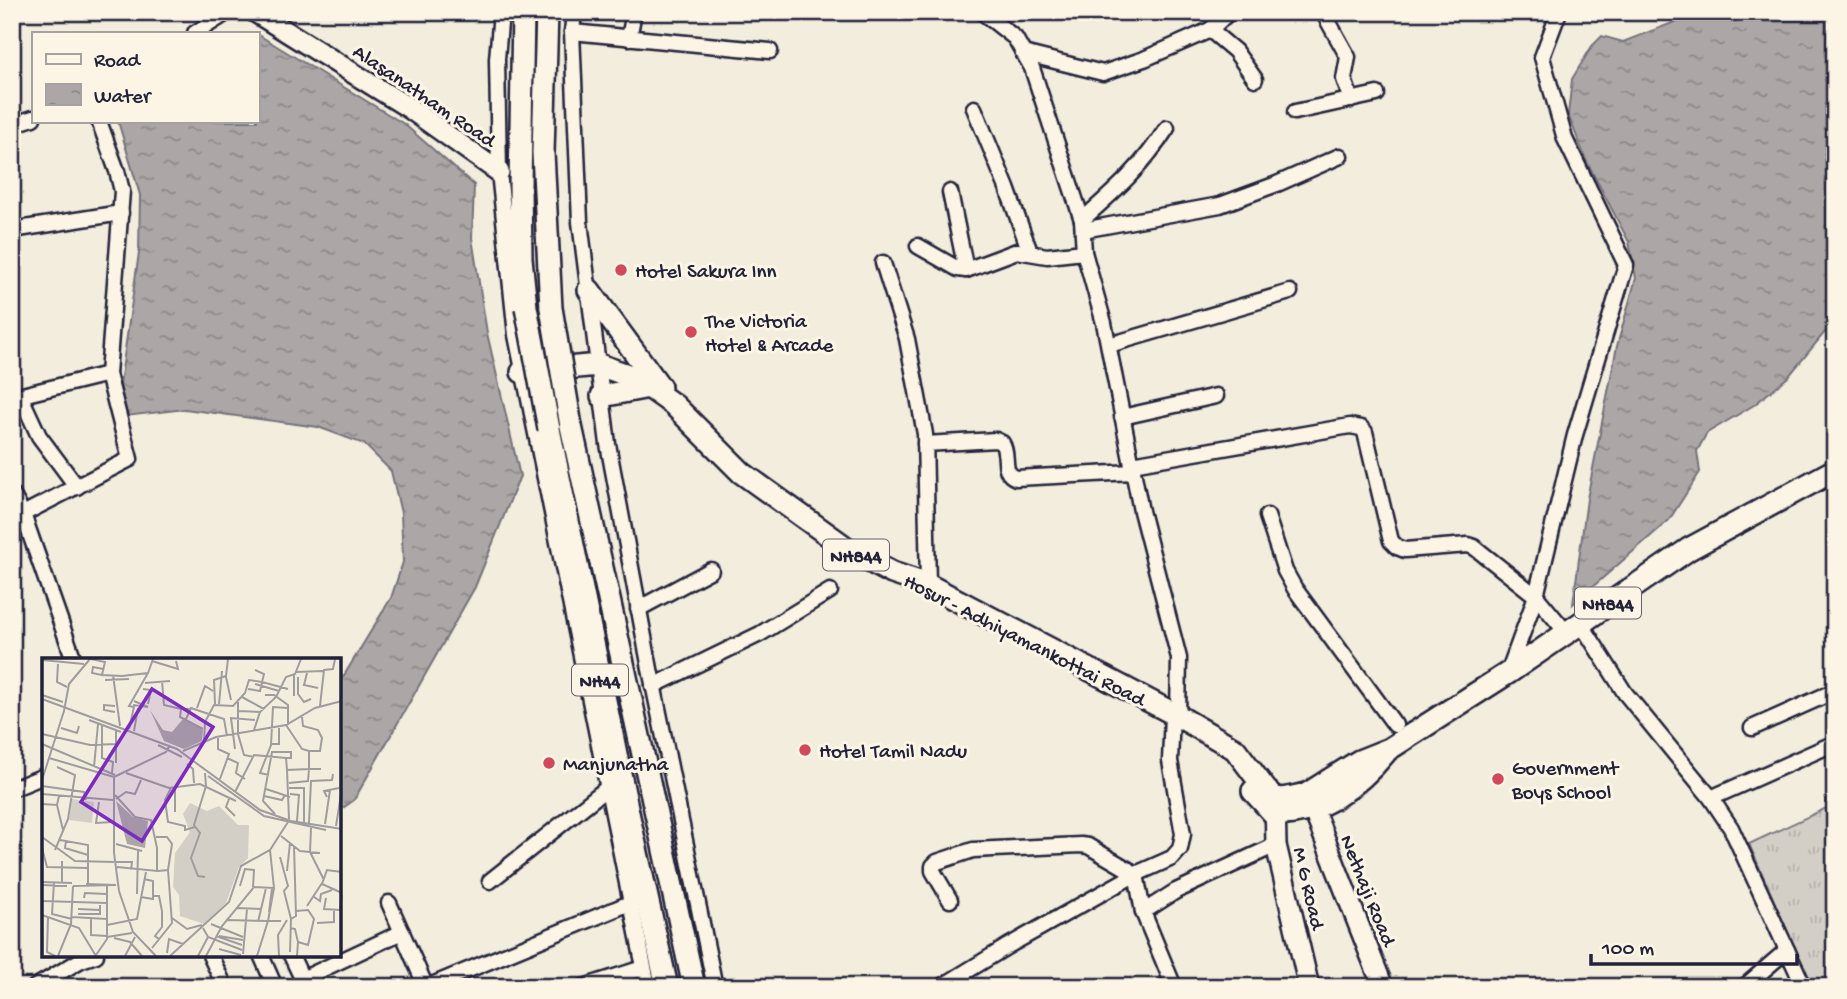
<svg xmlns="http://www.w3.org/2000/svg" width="1847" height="999" viewBox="0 0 1847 999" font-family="'Gochi Hand',sans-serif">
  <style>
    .grass { fill: url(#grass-tufts); stroke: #7b7880; stroke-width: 2 }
    .water { fill: url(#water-ripples); stroke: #75727b; stroke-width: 2 }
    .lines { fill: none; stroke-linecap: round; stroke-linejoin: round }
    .minor-casing { stroke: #22223b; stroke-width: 19 }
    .major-casing { stroke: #22223b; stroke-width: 24 }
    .highway-casing { stroke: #22223b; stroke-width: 26 }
    .minor { stroke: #fcf5e5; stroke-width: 14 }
    .major { stroke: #fcf5e5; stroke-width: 19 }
    .highway { stroke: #fcf5e5; stroke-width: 21 }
    .highway-bridge-casing { stroke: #22223b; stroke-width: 26; stroke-linecap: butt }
    .highway-bridge { stroke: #fcf5e5; stroke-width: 21 }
    .poi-dot { fill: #d1495b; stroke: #fcf5e5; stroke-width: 2.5 }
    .labels { text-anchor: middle; stroke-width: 6; stroke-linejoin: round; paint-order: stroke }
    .shield { fill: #fcf5e5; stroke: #63616e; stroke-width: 2 }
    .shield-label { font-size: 19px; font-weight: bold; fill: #22223b }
    .street-label { font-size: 21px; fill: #22223b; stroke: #fcf5e5 }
    .poi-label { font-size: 21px; fill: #22223b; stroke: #fcf5e5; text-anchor: start }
    .inset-road { fill: none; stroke: #9f9c9d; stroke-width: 2 }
    .view { fill: #7b2cbf; fill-opacity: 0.15; stroke: #7b2cbf; stroke-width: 3.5 }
    .inset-edge { fill: none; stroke: #22223b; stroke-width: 3.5 }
  </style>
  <defs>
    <pattern id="grass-tufts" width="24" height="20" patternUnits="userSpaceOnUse" patternTransform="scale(1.75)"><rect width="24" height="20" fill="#d4cfc6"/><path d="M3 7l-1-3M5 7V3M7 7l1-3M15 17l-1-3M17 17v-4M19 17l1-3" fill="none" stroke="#b6b1ab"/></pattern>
    <pattern id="water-ripples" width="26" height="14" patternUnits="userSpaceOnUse" patternTransform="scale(1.75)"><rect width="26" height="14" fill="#aca7a6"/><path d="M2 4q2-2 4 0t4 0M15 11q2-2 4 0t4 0" fill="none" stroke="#8c8888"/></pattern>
  </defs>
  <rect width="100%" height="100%" fill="#f3edde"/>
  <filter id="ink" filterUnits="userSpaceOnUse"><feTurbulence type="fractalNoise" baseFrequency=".0143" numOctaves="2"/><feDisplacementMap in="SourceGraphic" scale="14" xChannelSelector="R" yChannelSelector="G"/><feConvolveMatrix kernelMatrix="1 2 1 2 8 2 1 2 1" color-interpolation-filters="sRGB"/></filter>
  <g filter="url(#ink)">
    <polygon class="grass" points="1835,804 1835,987 1812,987 1749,844"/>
    <g class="water">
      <polygon points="1701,12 1835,12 1835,320 1788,377 1754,405 1707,433 1697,451 1700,472 1669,520 1573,604 1587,499 1617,346 1636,278 1629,242 1586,160 1568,114 1572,79 1592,46 1602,36 1623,42"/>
      <polygon points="257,34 404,124 474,185 472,238 487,333 520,476 475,587 354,800 340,810 340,682 391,598 403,562 401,513 391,471 364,444 318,427 185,409 126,416 120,384 139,253 140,195 118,121 257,121"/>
    </g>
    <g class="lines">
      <defs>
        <g id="minor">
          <polyline points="501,12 497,59 499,172 516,335 648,987"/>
          <polyline points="574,12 572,32 580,222 608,444 650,669 715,987"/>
          <polyline points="982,12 1015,38 1032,68 1082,220 1084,252 1104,323 1141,511 1179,658 1178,716"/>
          <polyline points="1323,12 1348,57 1344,79 1351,100"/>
          <polyline points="1210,30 1235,51 1255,79"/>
          <polyline points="572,32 770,51"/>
          <polyline points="195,33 228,12"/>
          <polyline points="629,38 634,12"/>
          <polyline points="1023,53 1103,73 1144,59 1210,30 1229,12"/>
          <polyline points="974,108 1007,188 1030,252"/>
          <polyline points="1295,112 1377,94"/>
          <polyline points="12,125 33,118"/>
          <polyline points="950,192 966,270"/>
          <path d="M1082 220C1117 189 1141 168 1167 128"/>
          <polyline points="12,230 121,213"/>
          <polyline points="1083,230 1220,205 1277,184 1340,156"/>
          <polyline points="918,246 958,269 966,270 1017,251 1047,256 1084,252"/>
          <polyline points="883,263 907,339 925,434 928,585"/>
          <polyline points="1109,345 1290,292"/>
          <polyline points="20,395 39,436 77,487"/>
          <polyline points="14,397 108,374"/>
          <polyline points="1122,417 1216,396"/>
          <path d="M925 444 996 440 1002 443C1010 455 1000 472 1016 478L1133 472"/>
          <polyline points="1132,464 1350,426 1361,428 1365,432 1391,541 1397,547 1405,550 1468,545 1474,547 1536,596 1566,632"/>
          <polyline points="12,494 23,514 130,459 108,374 122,191 117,171 99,121"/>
          <polyline points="23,514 74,660"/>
          <polyline points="1267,516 1285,571 1295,589 1395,725"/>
          <polyline points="638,609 711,570"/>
          <polyline points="1580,622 1625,693 1711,798 1731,828 1804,987"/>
          <polyline points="1508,673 1536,596 1575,435 1626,265 1565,139 1542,57 1559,12"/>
          <polyline points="653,686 760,634 830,591"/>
          <polyline points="1752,728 1835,691"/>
          <polyline points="12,789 44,776"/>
          <polyline points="1711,798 1835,743"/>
          <polyline points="490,881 607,788"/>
          <polyline points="950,900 933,871 933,866 937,862 973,850 1081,845 1088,846 1136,874 1143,912"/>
          <polyline points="389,903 426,987"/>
          <polyline points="210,955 225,987"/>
          <polyline points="261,955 275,987"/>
          <polyline points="291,955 305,985"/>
          <polyline points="302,979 402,932"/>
          <polyline points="35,987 81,960 96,955"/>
          <polyline points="427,987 630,903"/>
          <polyline points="583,987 643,968"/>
          <polyline points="941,987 1008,946 1136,874 1172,858 1180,849 1183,834 1170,761 1172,714"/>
          <polyline points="1174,987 1143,912 1176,891 1276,845"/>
          <polyline points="1744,987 1787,950"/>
        </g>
        <g id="major">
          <polyline points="255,12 409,108 499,172"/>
          <polyline points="1308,796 1383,987"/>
          <polyline points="1275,799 1276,845 1309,987"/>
        </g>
        <g id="highway">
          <polyline points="523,12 520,186 521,258 526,307"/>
          <polyline points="547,12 543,153 551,308"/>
          <polyline points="589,290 660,387"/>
          <polyline points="522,372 599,365 636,378 674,405 742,473 852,552 892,573 928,585 1178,716 1235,749 1266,790 1275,798 1283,799 1307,794 1359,761 1389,749 1508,673 1689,549 1835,470"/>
          <polyline points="602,396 649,387"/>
          <polyline points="571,426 694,987"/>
          <polyline points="549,429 629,817 667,987"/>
          <path d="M1253 791 1274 814C1318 817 1359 785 1385 753"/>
        </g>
      </defs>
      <use href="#minor" class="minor-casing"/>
      <use href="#major" class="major-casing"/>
      <use href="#highway" class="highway-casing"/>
      <use href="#minor" class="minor"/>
      <use href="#major" class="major"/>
      <use href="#highway" class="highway"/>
      <defs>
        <g id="highway-bridge">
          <polyline points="526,307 549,429"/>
          <polyline points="551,308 571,426"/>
        </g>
      </defs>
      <use href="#highway-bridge" class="highway-bridge-casing"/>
      <use href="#highway-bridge" class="highway-bridge"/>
    </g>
  </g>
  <g class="poi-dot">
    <circle cx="621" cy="270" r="7"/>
    <circle cx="691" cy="332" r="7"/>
    <circle cx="805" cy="750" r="7"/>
    <circle cx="549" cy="763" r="7"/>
    <circle cx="1498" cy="779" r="7"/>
  </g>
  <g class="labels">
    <g class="shield">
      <rect x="823" y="539.5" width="66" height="31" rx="5"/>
      <rect x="1575" y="587.5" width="66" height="31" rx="5"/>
      <rect x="572" y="664.5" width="56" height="31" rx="5"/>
    </g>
    <g class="shield-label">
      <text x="856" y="562">NH844</text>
      <text x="1608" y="610">NH844</text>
      <text x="600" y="687">NH44</text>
    </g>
    <g class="street-label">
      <text transform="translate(425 95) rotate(34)" y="7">Alasanatham Road</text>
      <text transform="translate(1025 639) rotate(27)" y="7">Hosur - Adhiyamankottai Road</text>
      <text transform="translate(1310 888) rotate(77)" y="7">M G Road</text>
      <text transform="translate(1369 890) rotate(68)" y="7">Nethaji Road</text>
    </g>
    <g class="poi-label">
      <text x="635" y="277">Hotel Sakura Inn</text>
      <text x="705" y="327">The Victoria<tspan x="705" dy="24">Hotel &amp; Arcade</tspan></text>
      <text x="819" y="757">Hotel Tamil Nadu</text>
      <text x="563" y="770">Manjunatha</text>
      <text x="1512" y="774">Government<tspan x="1512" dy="24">Boys School</tspan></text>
    </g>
  </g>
  <g transform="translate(42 658)">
    <rect width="299" height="299" fill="#f3edde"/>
    <path d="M30 141 52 144 50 165 27 162ZM148 145 165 153 177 148 196 167H207L206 200 197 209 184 245 162 266 138 258 137 237 131 229 133 195 148 174 141 156Z" fill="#d4cfc6"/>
    <path d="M108 52 121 72 130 74 141 61 161 72 160 83 142 91 122 83ZM74 143 91 159 106 163 103 190 85 186Z" fill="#aca7a6"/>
    <path class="inset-road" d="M49 1 63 4 60 17 80 18 106 15 111 1M0 2 42 6M110 3 136 11 134 3M16 6 15 24 25 29M213 12 222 16 220 24 246 31M254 14 281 13M265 15 262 27 276 30M60 17 50 15 51 9 61 11M71 17 78 68M184 19 189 42M256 19V36L262 44 269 41M63 22 87 21M120 23 122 47 139 51M103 25 128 23M213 26 237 33M101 31 109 32 106 46M0 37 21 44M223 37H232L246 47V67M252 38V17M200 39 222 51M0 41 135 91 218 152 249 163 300 171M196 44V76L202 97 212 99M173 46 172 22 184 18 186 1M177 46 180 13M91 47 106 49 92 43M278 48 282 12 291 11 293 1M155 50 163 28 171 33M148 51H139L138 59 161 71M22 53 27 26 48 1M196 53 218 54M73 54 62 52V47L73 48M260 59 261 68 276 72 280 80 278 93H267M144 61 149 50 182 61 185 78M47 62 79 74M60 67V100L71 104 70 115M244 67 260 91 267 93V111L245 112 247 161M19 70 35 75 37 68M87 71 92 49 87 48 106 15M212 72 218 54 234 39 244 19 253 16 259 1M92 73 96 50M0 76 48 87 74 86M176 79V91L187 96 178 121M162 84 163 64 172 47 191 48 203 35 207 22 220 24 218 33 206 31M0 86 73 117M229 86H237V68M116 87 140 99M193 91 189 60 213 62M141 93 174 79 244 67 273 50 300 43M7 100 72 119M185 100 196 105 194 115 203 121M74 105V72M145 106 151 111 152 125M52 109 56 66M84 115 127 130 158 126 194 143M163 115 164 128 152 167 158 175 149 200 156 218 163 219M227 117 218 115 229 87 231 49 246 50M166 118 222 158 284 172M0 122 22 53M268 123 290 122 291 116M247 125 266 123 267 111H279M0 128 42 134 44 142M129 130 123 142 126 164 143 168V172L153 169M247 130H262V164M224 131 248 139M193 134 212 97 244 100M0 136 71 142M248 136 257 137 255 163M73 137 93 159 109 162 115 190V213L75 209M222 138 240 142 243 137M285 139 282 133 297 130M74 141 84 134 93 136 99 122M187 141 184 149 193 158M57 144 54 165 70 164M0 146 15 147 17 138M15 147 21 172M133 154V129M233 156 221 143 230 94H249V100H244L245 112M267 165 269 123M283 166 288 132M294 168 300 130M269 170 268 194 282 222M239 178 258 193 278 195M0 179 33 203 72 204M114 179H125L130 186 126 212 116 213M18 182 46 187V226M24 183 23 190 46 197M74 186 100 193M0 190 5 209 46 210M13 192 26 161 33 117 15 109M238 199 246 228 242 233 249 261 248 294M74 204H90L89 212M245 213 248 185M300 214 285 212 280 226 300 235M0 224 30 225M12 225 10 256 30 261M20 225V203M44 226 73 227M0 227 25 228M31 228 74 227M198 228 203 211 212 212 211 229M95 236 96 193M111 238H117L120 253V269L113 278 117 281M99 239 111 241V223L102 221M272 239 278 243 279 236 290 232M42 240 43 235 64 236M284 240 282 251 298 252 300 237M0 243 65 245M265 248 280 225M194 250 219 251M36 251 58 252M254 253 266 252 272 261 266 287 256 284M227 254 230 230M36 256H58V247M0 257 37 270 54 298M6 259 5 294 13 298M30 259 65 261M49 260V277L65 278M130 260 145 271 160 267M249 261 254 258 252 188M184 262 226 263 232 230M216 264 224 230M275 265 292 264V252M169 266 201 279M65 267 95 261 104 214M161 270 166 279 200 292M248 270 253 271 256 284 255 298M174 278 200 287M177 278 201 282M65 279 90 275M72 280 88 284 100 298M110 290 130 265 126 212M177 291 199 297M125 295 127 281 141 286M201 296 205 251M54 297 65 281V226M16 298 29 266 31 228M83 298 93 279M114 298 91 274 77 233 72 195V119L124 94 128 87M128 298 187 244 199 208 228 192 246 164M156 298 166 279M164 298 180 268 212 229 232 230 228 192M215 298 226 263H239M237 298 236 277 245 262"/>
    <path class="view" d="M110 31 171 69 100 183 39 144Z"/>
    <rect width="299" height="299" class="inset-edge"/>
  </g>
  <rect width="1847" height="999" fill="none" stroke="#fcf5e5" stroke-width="42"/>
  <rect x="21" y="21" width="1805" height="957" fill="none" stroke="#22223b" stroke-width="2.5" filter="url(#ink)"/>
  <rect x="32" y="32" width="228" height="91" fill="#fcf5e5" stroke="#a5a1a1" stroke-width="2"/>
  <rect x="46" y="54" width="35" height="10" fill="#fcf5e5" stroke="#a5a1a1" stroke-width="2"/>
  <text x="94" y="66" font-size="21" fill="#22223b">Road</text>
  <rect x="46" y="84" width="35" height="21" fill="url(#water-ripples)" stroke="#a5a1a1" stroke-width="2"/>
  <text x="94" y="102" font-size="21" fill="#22223b">Water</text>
  <path d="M1591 954v10h206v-10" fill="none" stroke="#22223b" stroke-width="3.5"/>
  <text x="1602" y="954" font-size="21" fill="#22223b" stroke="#fcf5e5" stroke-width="5" paint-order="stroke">100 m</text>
</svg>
